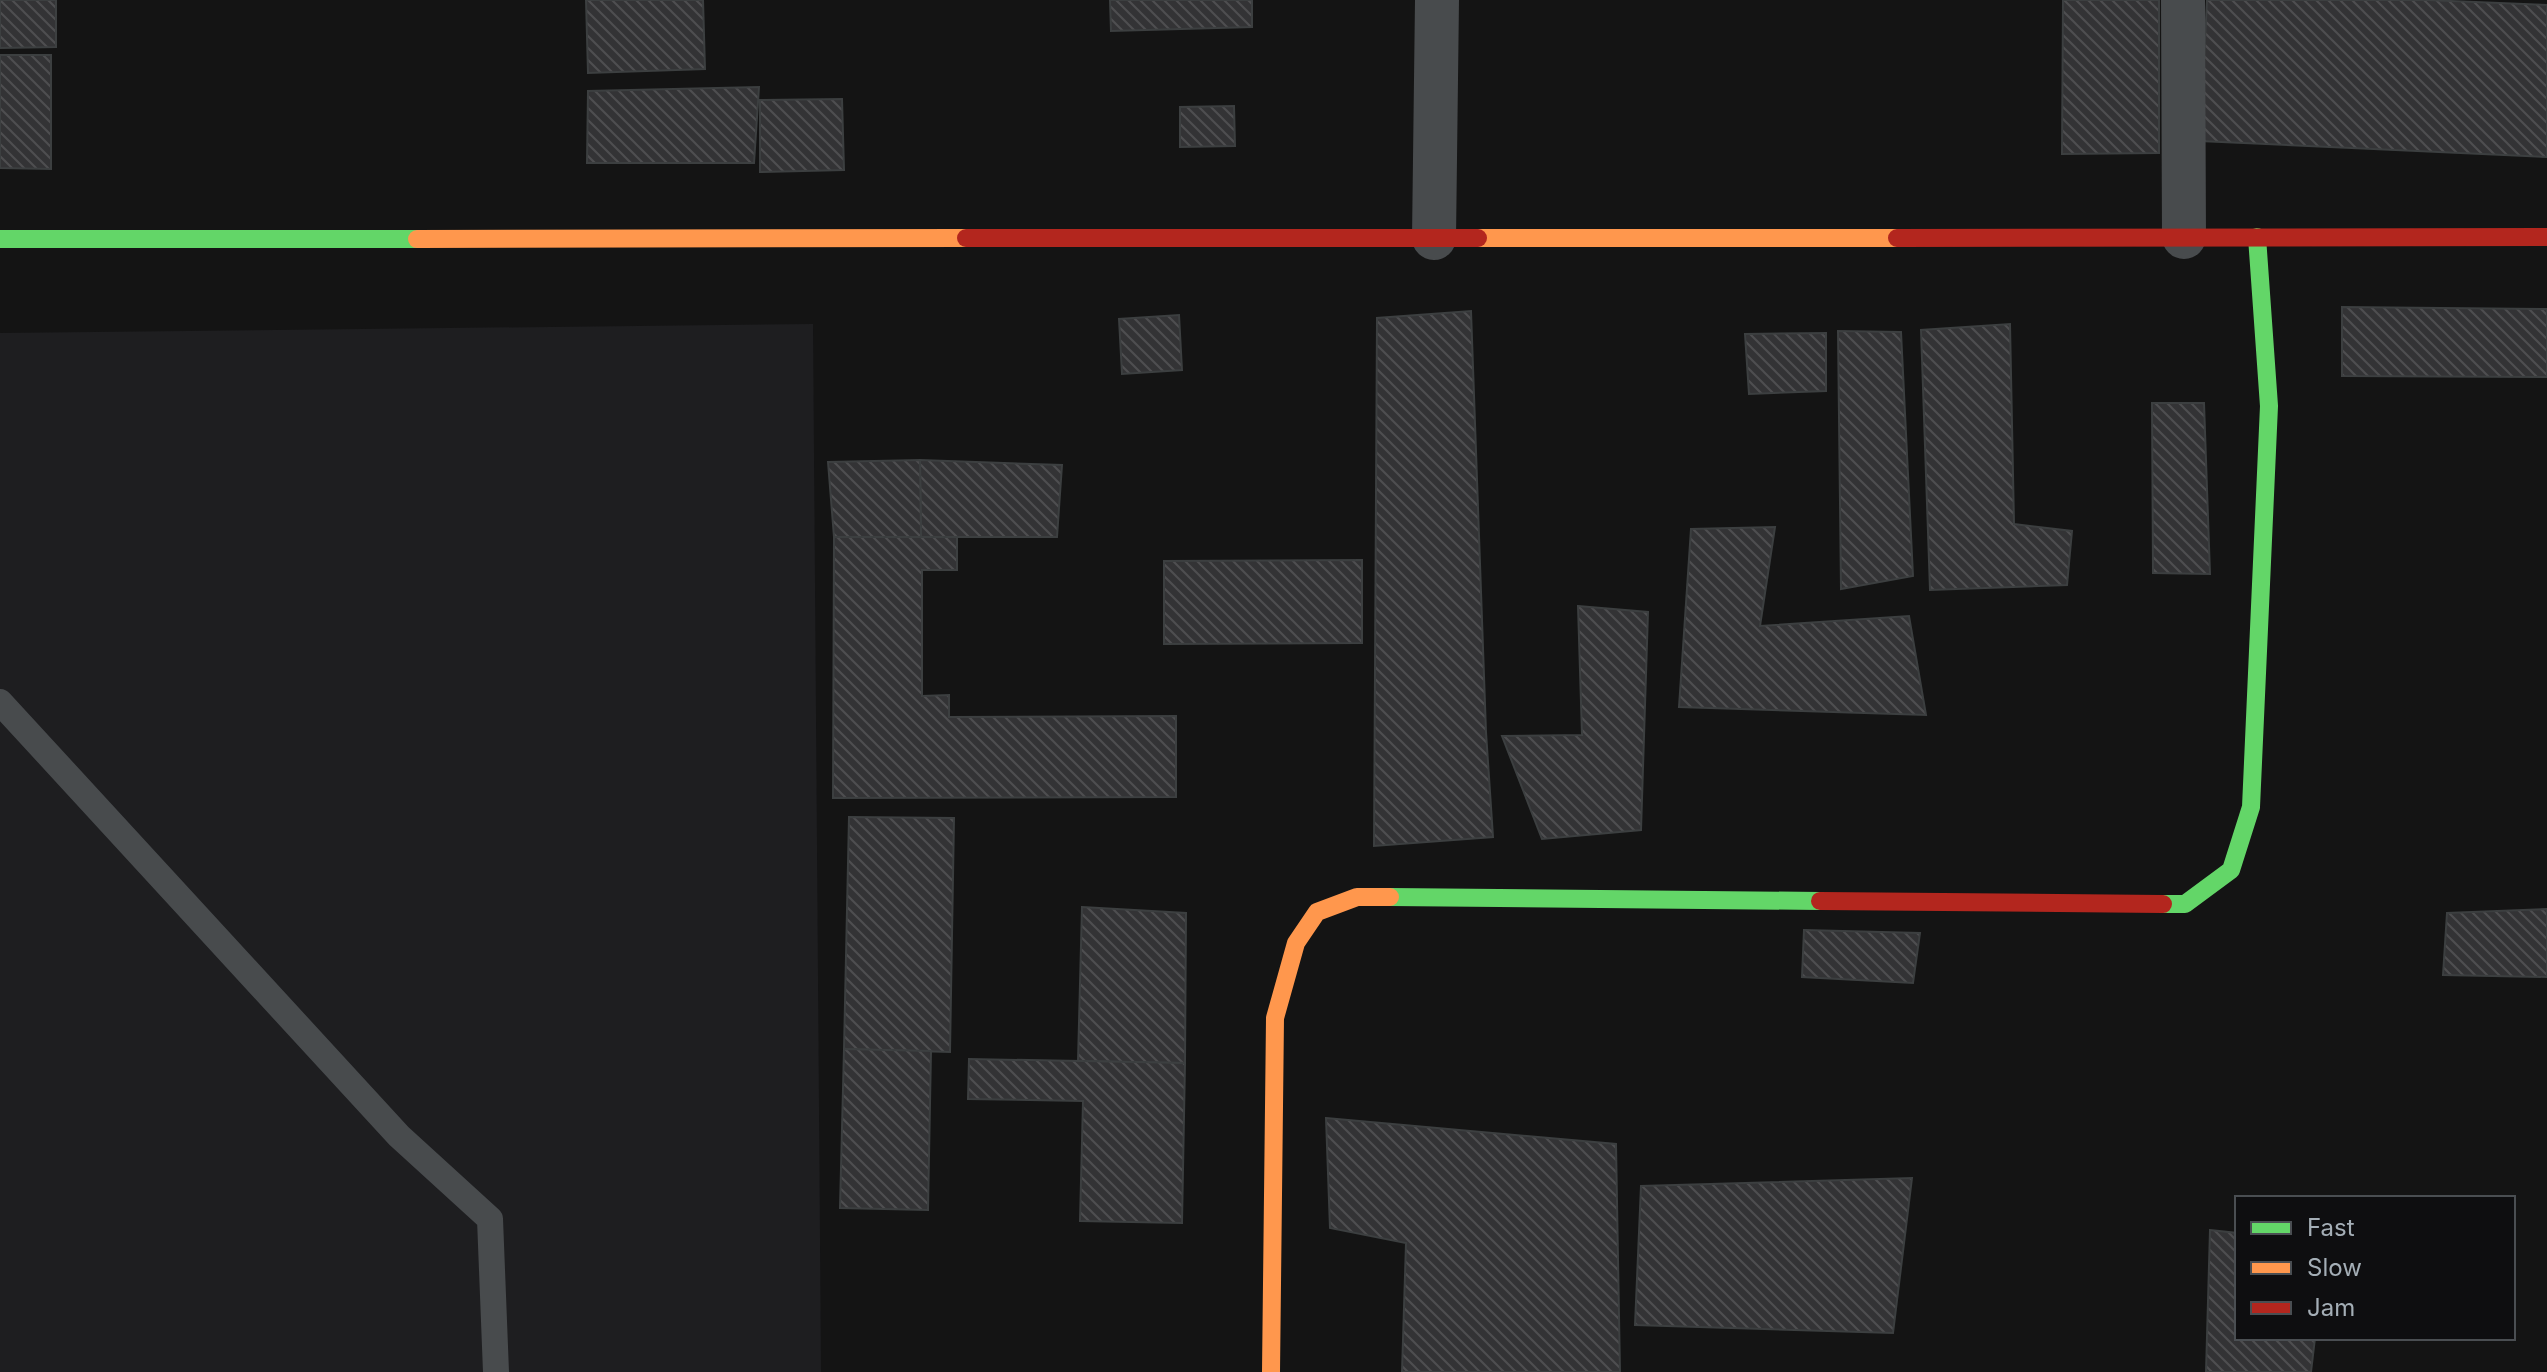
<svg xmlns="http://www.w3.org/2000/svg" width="2547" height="1372" viewBox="0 0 2547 1372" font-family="Inter,sans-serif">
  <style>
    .built { fill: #1e1e20 }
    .building { fill: url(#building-back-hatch); stroke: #3c3f40; stroke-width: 2 }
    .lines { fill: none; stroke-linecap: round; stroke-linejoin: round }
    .lane { stroke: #484b4d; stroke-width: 26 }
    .street { stroke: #484b4d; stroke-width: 44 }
    .fast { stroke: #63d668; stroke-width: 18 }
    .slow { stroke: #ff974d; stroke-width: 18 }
    .jam { stroke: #b3261e; stroke-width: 18 }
  </style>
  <defs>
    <pattern id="building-back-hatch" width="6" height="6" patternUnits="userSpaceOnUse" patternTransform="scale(2)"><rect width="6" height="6" fill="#333335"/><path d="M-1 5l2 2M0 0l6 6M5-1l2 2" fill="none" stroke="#4e4e50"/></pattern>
  </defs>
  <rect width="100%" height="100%" fill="#141414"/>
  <polygon class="built" points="813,324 821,1372 0,1372 0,333"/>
  <g class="building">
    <polygon points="0,0 56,0 56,47 0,48"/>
    <polygon points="586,0 703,0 705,69 588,73"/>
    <polygon points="1110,0 1252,0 1252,27 1111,31"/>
    <polygon points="2063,0 2159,0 2159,153 2062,154"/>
    <polygon points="2207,0 2427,0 2547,5 2547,157 2200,141"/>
    <polygon points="0,55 51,55 51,169 0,168"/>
    <polygon points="759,87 754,163 587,163 588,91"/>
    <polygon points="842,99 844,170 760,172 760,100"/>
    <polygon points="1234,106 1235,146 1180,147 1180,107"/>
    <polygon points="2342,307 2547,309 2547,377 2342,376"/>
    <polygon points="1471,311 1486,732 1493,837 1374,846 1377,318"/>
    <polygon points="1179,315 1182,370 1122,374 1119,319"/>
    <polygon points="2010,324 2014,524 2072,531 2067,585 1930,590 1921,330"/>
    <polygon points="1838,331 1901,332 1913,576 1841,589"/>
    <polygon points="1826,333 1826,391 1749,394 1745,334"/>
    <polygon points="2152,403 2204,403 2210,574 2153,573"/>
    <polygon points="920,460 1062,465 1057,537 921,537"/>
    <polygon points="920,460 921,537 834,537 828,462"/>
    <polygon points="1775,527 1760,626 1909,616 1926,715 1679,707 1691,529"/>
    <polygon points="834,537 957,537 957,570 922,570 922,696 949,695 949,717 1176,716 1176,797 833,798"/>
    <polygon points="1362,560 1362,643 1164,644 1164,561"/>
    <polygon points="1578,606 1648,612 1641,830 1542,839 1502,736 1582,735"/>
    <polygon points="849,817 954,818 950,1052 844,1049"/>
    <polygon points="1082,907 1186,913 1185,1063 1078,1061"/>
    <polygon points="2547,909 2547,977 2443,975 2447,913"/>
    <polygon points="1804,930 1920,933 1913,983 1802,977"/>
    <polygon points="844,1049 931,1051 928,1210 840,1208"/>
    <polygon points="969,1059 1185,1063 1182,1223 1080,1221 1083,1101 968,1099"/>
    <polygon points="1326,1118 1616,1144 1620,1372 1402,1372 1406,1243 1330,1228"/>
    <polygon points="1912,1178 1893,1333 1635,1325 1641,1186"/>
    <polygon points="2210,1230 2237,1233 2237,1338 2315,1338 2311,1372 2206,1372"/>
  </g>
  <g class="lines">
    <polyline class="lane" points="0,702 399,1136 490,1219 496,1372"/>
    <g class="street">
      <polyline points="2183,0 2184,237"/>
      <polyline points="1434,238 1437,0"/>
    </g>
    <g class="fast">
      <polyline points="0,239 417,239"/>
      <polyline points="1390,897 1820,901"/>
      <polyline points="2163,904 2185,904 2231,870 2251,807 2269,406 2257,237"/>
    </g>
    <g class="slow">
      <polyline points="1478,238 1897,238"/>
      <polyline points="417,239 966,238"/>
      <polyline points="1271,1372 1275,1018 1296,943 1317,912 1357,897 1390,897"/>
    </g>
    <g class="jam">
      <polyline points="966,238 1478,238"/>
      <polyline points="1897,238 2547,237"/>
      <polyline points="1820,901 2163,904"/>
    </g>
  </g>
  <rect x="2235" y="1196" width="280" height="144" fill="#0e0e10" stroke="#4a4e52" stroke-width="2"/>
  <rect x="2251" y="1222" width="40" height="12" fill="#63d668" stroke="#4a4e52" stroke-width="2"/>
  <text x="2307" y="1236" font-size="24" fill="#a4aeb6">Fast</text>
  <rect x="2251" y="1262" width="40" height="12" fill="#ff974d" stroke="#4a4e52" stroke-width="2"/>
  <text x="2307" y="1276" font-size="24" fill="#a4aeb6">Slow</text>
  <rect x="2251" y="1302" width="40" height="12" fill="#b3261e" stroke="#4a4e52" stroke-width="2"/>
  <text x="2307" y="1316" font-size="24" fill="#a4aeb6">Jam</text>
</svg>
